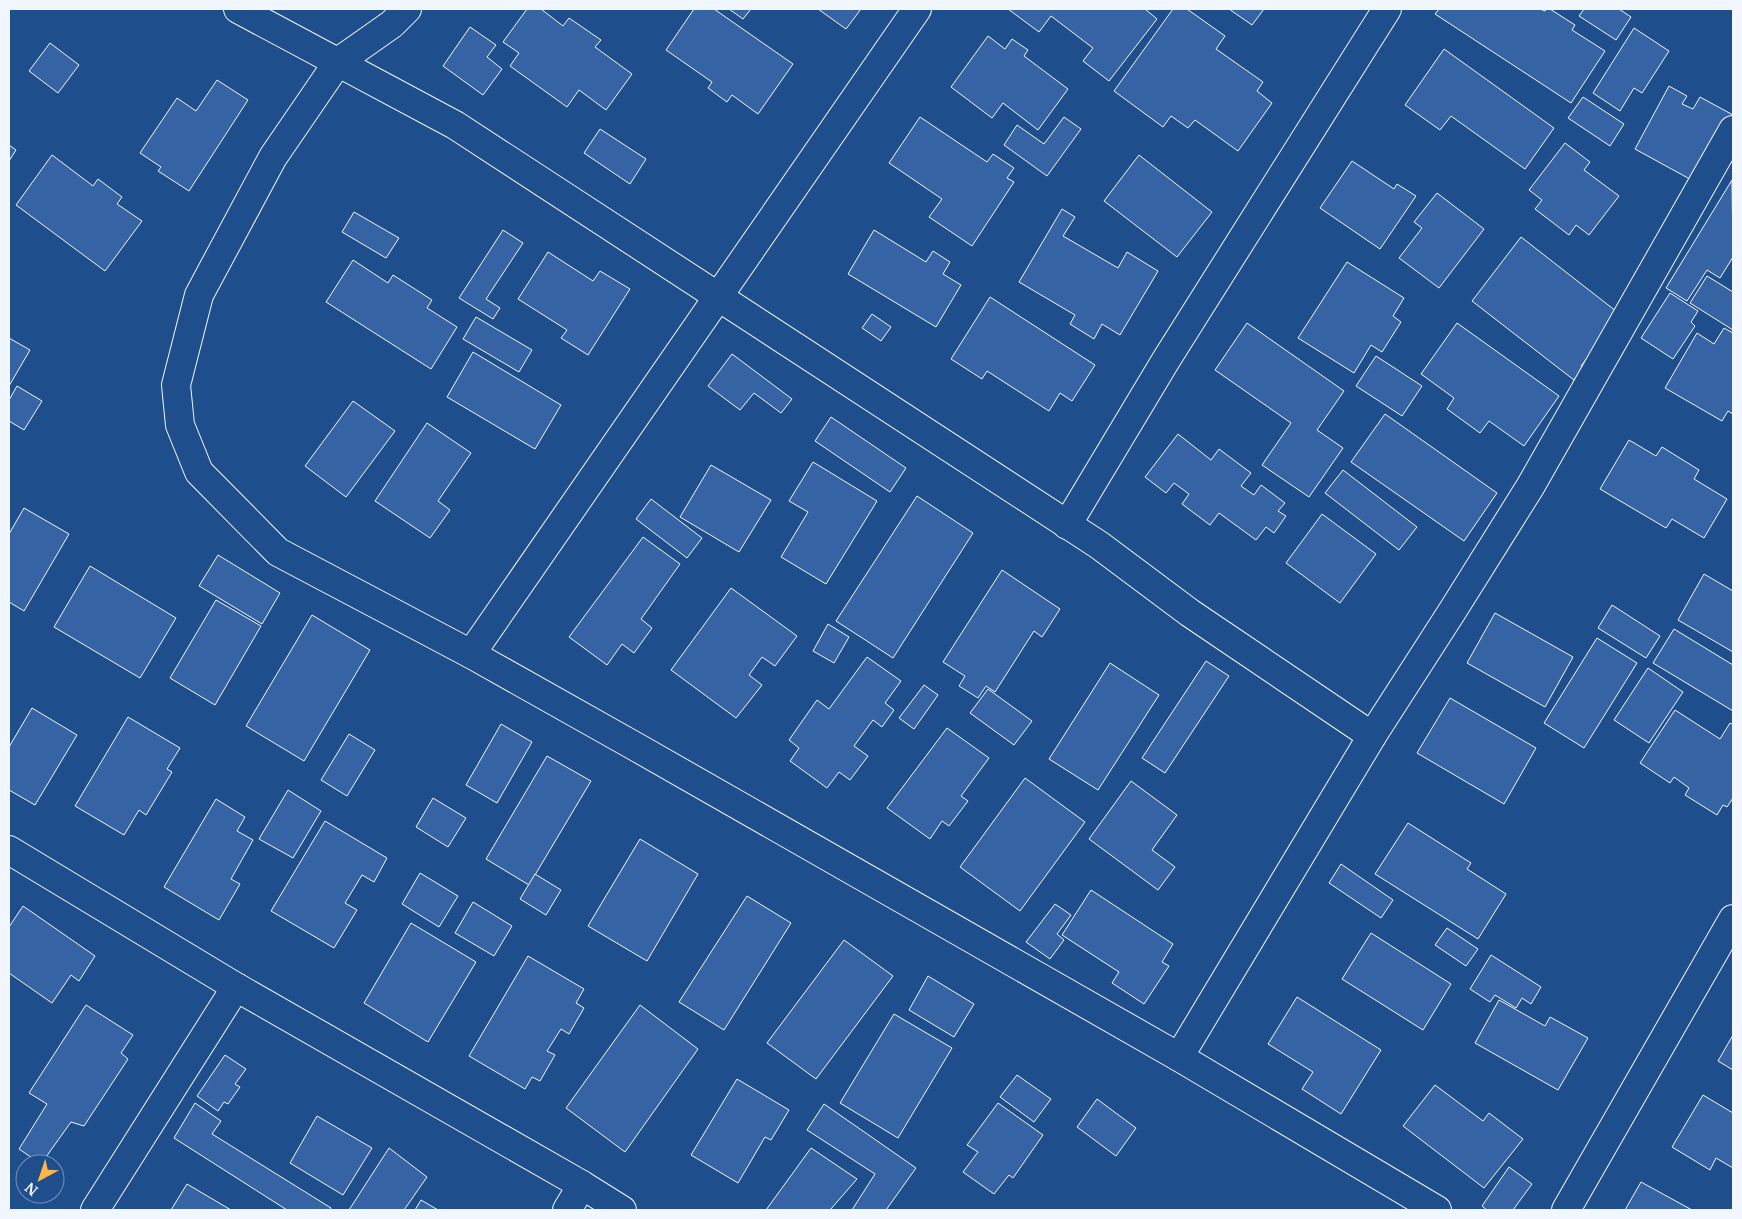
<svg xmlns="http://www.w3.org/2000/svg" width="1742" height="1219" viewBox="0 0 1742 1219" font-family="Merriweather,serif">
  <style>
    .building { fill: #3563a3; stroke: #f2f6ff }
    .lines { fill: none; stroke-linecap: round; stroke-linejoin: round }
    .minor-casing { stroke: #f2f6ff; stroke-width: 30 }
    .minor { stroke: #1f4e8c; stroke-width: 28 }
  </style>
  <rect width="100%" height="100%" fill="#1f4e8c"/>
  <g class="building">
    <polygon points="527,9 541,9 563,26 569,18 601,40 595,47 632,74 606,110 579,90 567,107 510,66 519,53 503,42"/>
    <polygon points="694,9 714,9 793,64 758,114 732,95 727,102 708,88 712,82 666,50"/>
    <polygon points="729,9 751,9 743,19"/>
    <polygon points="818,9 861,9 846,29"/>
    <polygon points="1008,9 1145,9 1157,19 1109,81 1083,61 1093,48 1051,16 1039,32"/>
    <polygon points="1173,9 1187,9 1225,36 1216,49 1263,82 1257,91 1272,103 1238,151 1195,120 1188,128 1171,116 1163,127 1114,91"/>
    <polygon points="1229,9 1264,9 1252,25"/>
    <polygon points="1439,9 1540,9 1545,11 1546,9 1550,9 1575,25 1572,30 1605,51 1571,103 1435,14"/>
    <polygon points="1584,9 1619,9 1631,17 1616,40 1579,16"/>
    <polygon points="470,27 496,45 487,57 502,69 483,95 443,66"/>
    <polygon points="1634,28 1669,51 1642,93 1634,88 1620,111 1593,93"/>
    <polygon points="988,36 1005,49 1012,39 1028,50 1024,56 1068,89 1038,130 1003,103 992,118 951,87"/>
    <polygon points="50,43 79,65 58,93 29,71"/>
    <polygon points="1444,49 1554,128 1525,169 1451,116 1440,130 1405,105"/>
    <polygon points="217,80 248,100 189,191 158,171 161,167 140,153 177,98 196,111"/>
    <polygon points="1669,86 1687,96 1682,104 1693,109 1700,97 1733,115 1697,183 1635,149"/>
    <polygon points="1583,97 1624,124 1610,146 1568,118"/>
    <polygon points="920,117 987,162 993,154 1014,168 1007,178 1014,182 972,246 929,217 942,199 889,163"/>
    <polygon points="1064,117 1081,129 1047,176 1004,145 1017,125 1044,144"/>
    <polygon points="600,129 646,159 630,184 584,153"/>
    <polygon points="1565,143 1590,162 1584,170 1619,196 1589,235 1576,225 1569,235 1535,209 1542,200 1529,190"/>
    <polygon points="9,145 16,150 9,161"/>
    <polygon points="52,155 93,186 98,179 122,197 117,204 142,221 105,271 16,205"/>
    <polygon points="1139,155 1212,212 1177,257 1104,201"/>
    <polygon points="1352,161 1394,189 1397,184 1416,196 1380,249 1320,208"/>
    <polygon points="1732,180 1733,257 1720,278 1707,270 1687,301 1666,288"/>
    <polygon points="1437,193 1484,229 1439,288 1399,258 1422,228 1414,222"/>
    <polygon points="1062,209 1075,217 1063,236 1118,268 1127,252 1158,271 1120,335 1102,324 1094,339 1070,324 1075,315 1019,282"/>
    <polygon points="354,212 399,238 386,258 342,232"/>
    <polygon points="503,230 523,243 486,299 500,308 493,319 459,298"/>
    <polygon points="874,230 926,262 933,251 950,262 943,274 961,285 936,327 848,274"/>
    <polygon points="1521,237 1621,315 1581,366 1583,368 1574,380 1472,301"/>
    <polygon points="548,252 593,281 600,271 630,289 588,355 561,338 567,330 518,299"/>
    <polygon points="353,260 388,283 393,275 432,300 427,308 457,327 431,369 326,302"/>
    <polygon points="1347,262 1404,298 1393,316 1401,322 1382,352 1371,345 1354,373 1298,338"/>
    <polygon points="1707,276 1733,292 1733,330 1690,303"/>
    <polygon points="1670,293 1698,311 1691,322 1695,326 1673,359 1641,338"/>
    <polygon points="990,297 1095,365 1072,401 1060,393 1049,411 987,371 982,379 951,359"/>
    <polygon points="872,314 891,327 881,341 862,328"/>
    <polygon points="476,317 532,350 519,372 463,339"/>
    <polygon points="1247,323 1344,391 1317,430 1343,448 1309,497 1262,465 1291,423 1215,370"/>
    <polygon points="1457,323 1559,396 1524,446 1489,421 1480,433 1447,409 1454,398 1421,374"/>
    <polygon points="1724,328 1733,333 1733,414 1728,411 1722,421 1665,388 1697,333 1714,344"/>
    <polygon points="9,338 30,350 9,386"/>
    <polygon points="473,352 561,405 535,449 447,397"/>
    <polygon points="732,354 792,399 781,413 754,393 740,410 708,386"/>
    <polygon points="1376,356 1422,386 1402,416 1356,386"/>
    <polygon points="17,386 42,401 24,430 9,421 9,400"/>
    <polygon points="353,401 395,431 346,497 305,466"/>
    <polygon points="1385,414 1497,493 1464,541 1351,462"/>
    <polygon points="831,417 906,468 890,492 815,441"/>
    <polygon points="427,423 471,453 438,501 450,510 430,538 375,501"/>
    <polygon points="1178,434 1211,460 1219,449 1251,473 1241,486 1254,495 1261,485 1285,503 1278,511 1286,516 1274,533 1266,527 1256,540 1219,513 1210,525 1182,504 1189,494 1174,483 1166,493 1145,477"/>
    <polygon points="1629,440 1656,456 1662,447 1699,470 1694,479 1727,499 1704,538 1672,519 1666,528 1600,489"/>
    <polygon points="813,462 877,501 826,584 781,557 808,512 789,501"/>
    <polygon points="711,465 771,500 739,552 680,517"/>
    <polygon points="1343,470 1417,527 1399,550 1325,493"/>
    <polygon points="917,496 973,533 893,658 836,621"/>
    <polygon points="651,499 702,538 687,558 636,519"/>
    <polygon points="24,508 69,534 24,611 9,602 9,534"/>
    <polygon points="1322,514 1376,554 1340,603 1286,563"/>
    <polygon points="643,537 680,564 641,619 652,628 634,653 622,644 607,665 569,637"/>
    <polygon points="218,555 280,593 262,624 199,586"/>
    <polygon points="90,566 176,618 140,678 54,627"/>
    <polygon points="1002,570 1060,609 1042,637 1034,631 995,692 986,686 978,698 959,686 965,676 943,662"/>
    <polygon points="1704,574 1733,591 1733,652 1678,620"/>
    <polygon points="731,588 797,636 775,666 762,657 749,675 762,685 736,718 671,670"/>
    <polygon points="216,600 261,626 215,705 170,678"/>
    <polygon points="1612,605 1660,636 1646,658 1598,628"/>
    <polygon points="1495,613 1573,657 1545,707 1467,663"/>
    <polygon points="312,615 370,650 304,761 246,726"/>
    <polygon points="828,624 849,637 834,663 813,651"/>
    <polygon points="1674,629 1733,665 1733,711 1653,663"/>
    <polygon points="1597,638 1637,663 1584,748 1544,723"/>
    <polygon points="867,657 901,681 885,703 894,710 882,727 873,720 854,746 868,756 850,780 839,772 827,788 790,761 799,748 789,740 817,700 829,709"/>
    <polygon points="1206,661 1229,676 1165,773 1142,758"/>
    <polygon points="1110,663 1159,695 1098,790 1049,759"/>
    <polygon points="1648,668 1683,692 1649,743 1614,720"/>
    <polygon points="924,685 938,695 914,729 899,718"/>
    <polygon points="988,689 1032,721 1014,745 970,713"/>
    <polygon points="1450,698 1536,748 1504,804 1417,753"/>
    <polygon points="32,708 77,735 35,805 9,790 9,747"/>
    <polygon points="1675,710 1720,739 1730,723 1733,725 1733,798 1727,807 1723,805 1717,815 1685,795 1689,788 1674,777 1670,783 1640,763"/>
    <polygon points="128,717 180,748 167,769 172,772 146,815 139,810 124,835 75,806"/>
    <polygon points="501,724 532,742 497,803 466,785"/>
    <polygon points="947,728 989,758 961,796 968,801 949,826 942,821 930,839 887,808"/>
    <polygon points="349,734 375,750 347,796 321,780"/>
    <polygon points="547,756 591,781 529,885 486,859"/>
    <polygon points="1025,778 1085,822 1020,911 960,867"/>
    <polygon points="1131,781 1177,815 1152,850 1175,867 1158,890 1089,839"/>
    <polygon points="288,790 321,811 293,858 259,839"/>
    <polygon points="433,798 466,818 448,847 416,827"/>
    <polygon points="216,799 245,817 237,831 253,840 231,879 240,884 219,920 164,887"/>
    <polygon points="325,821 387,858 374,882 362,875 345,903 357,910 334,948 271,911"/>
    <polygon points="1408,823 1471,863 1467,869 1506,894 1478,939 1375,874"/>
    <polygon points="640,839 698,874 647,961 588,926"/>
    <polygon points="1341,864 1393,900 1381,918 1329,883"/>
    <polygon points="420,873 458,896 439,927 402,904"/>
    <polygon points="535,874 561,890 546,915 520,899"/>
    <polygon points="1091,890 1173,944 1162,962 1169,966 1144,1004 1112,983 1119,972 1062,935"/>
    <polygon points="747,896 791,923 724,1030 679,1002"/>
    <polygon points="473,902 512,926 494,956 455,933"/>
    <polygon points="1055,904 1071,915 1057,934 1064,940 1050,959 1026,942"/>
    <polygon points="23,906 95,956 79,981 71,975 52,1003 9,973 9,927"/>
    <polygon points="411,923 476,962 428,1042 364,1003"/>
    <polygon points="1447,928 1478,949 1466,966 1435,945"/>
    <polygon points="1371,933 1451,984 1423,1030 1342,979"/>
    <polygon points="844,940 893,976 816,1079 767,1043"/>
    <polygon points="1491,955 1541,987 1531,1004 1522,998 1516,1008 1495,995 1490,1002 1470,989"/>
    <polygon points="528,956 584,989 576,1003 584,1008 569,1034 561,1029 547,1051 555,1055 540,1081 532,1077 525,1089 469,1056"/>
    <polygon points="928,976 974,1004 954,1037 909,1010"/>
    <polygon points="1297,997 1381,1050 1341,1114 1302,1089 1313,1072 1268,1044"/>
    <polygon points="1499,1000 1545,1026 1550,1017 1588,1038 1558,1090 1475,1043"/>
    <polygon points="86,1005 133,1035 121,1053 128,1059 84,1126 71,1122 41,1164 19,1149 47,1104 29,1093"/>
    <polygon points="640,1005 698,1049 625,1152 566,1108"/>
    <polygon points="894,1014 952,1048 898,1138 840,1103"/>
    <polygon points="1733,1035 1733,1070 1718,1061"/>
    <polygon points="225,1055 246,1069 235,1084 240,1087 228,1104 224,1102 218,1111 197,1096"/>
    <polygon points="1017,1075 1051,1099 1034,1122 1000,1097"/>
    <polygon points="737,1079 789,1110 771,1140 765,1137 738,1183 691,1155"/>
    <polygon points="1435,1085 1483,1121 1489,1113 1523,1139 1484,1188 1403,1126"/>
    <polygon points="1703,1095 1733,1113 1733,1168 1716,1158 1710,1170 1672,1147"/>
    <polygon points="1097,1099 1136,1128 1116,1156 1077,1127"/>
    <polygon points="195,1103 221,1121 212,1134 331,1208 330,1210 287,1210 174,1138"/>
    <polygon points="998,1103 1043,1135 1013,1178 1009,1175 994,1194 963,1172 978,1152 967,1145"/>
    <polygon points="824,1104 916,1168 886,1210 852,1210 875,1174 807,1130"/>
    <polygon points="317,1116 372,1148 343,1195 290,1163"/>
    <polygon points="389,1148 427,1177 404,1210 349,1210"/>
    <polygon points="811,1148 857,1179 830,1210 766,1210"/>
    <polygon points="1509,1167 1532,1184 1513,1210 1487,1210 1482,1206"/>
    <polygon points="1641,1182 1692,1210 1625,1210"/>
    <polygon points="187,1184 231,1210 171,1210"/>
    <polygon points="421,1200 438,1210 415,1210"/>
  </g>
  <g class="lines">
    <defs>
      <g id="minor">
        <polyline points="238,9 455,125 1099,545 1190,613 1372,736"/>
        <polyline points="407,9 392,24 338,62 273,157 199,295 176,385 180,425 199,472 278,552 471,654 638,748 1179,1057 1437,1210"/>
        <polyline points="1067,525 1166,360 1387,9"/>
        <polyline points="471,654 917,9"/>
        <polyline points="9,850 236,987 582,1185 622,1210"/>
        <polyline points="1179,1057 1372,736 1453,610 1530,487 1733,130"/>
        <polyline points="95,1210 236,987"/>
        <polyline points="567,1210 582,1185"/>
        <polyline points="1566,1210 1733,919"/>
      </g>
    </defs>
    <use href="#minor" class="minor-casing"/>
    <use href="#minor" class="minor"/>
  </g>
  <rect width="1742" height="1219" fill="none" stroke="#f2f6ff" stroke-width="20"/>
  <g transform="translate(40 1179) rotate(220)"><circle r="24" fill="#1f4e8c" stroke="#7391ba"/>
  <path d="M0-4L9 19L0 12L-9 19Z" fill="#ffb74d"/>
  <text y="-8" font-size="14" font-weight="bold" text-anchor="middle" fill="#f2f6ff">N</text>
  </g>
</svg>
